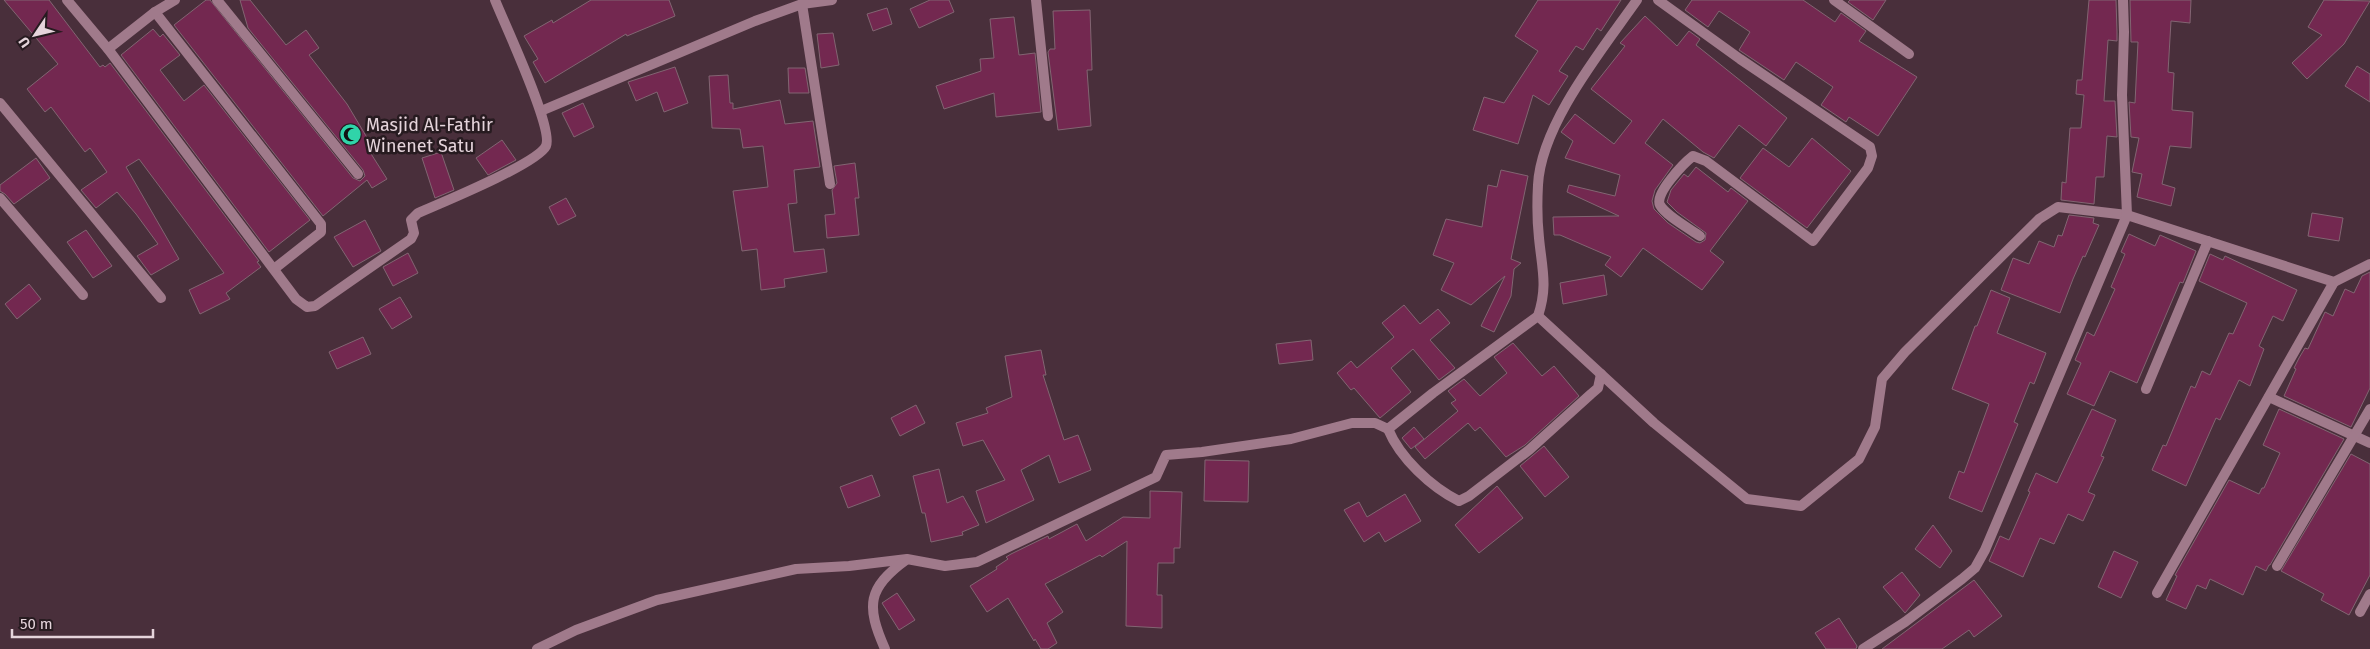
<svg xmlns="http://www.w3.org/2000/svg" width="2370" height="649" viewBox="0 0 2370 649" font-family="'Fira Sans',sans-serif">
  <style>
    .building { fill: #732850; stroke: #826572 }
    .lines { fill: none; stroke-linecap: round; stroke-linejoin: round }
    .minor { stroke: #a07a8b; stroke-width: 10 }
    .labels { text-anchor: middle; stroke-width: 5; stroke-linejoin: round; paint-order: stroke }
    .poi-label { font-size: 18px; fill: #e5d4db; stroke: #271b20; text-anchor: start }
  </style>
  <rect width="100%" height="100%" fill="#492f3b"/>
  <g class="building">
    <polygon points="4,0 49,0 100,67 103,65 105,67 110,63 259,261 257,262 261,267 226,293 230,299 200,314 189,290 224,273 139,159 126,167 179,259 151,275 137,256 158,244 136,214 117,192 96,208 81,190 107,172 90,148 85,152 51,107 45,112 27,89 58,64"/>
    <polygon points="206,0 210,0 353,178 360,181 365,176 363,170 248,28 240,0 250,0 286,45 306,30 319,48 309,55 347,104 372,146 368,149 387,179 372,188 367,180 323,216 174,25"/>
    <polygon points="591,0 669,0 675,16 627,36 626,34 545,83 533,62 538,59 524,36 552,20 553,23"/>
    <polygon points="930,0 949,0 954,12 919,28 910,9"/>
    <polygon points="1538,0 1621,0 1601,31 1597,28 1583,50 1576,46 1559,71 1568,76 1549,105 1533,95 1518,144 1473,130 1484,97 1504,103 1538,51 1515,36"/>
    <polygon points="1692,0 1803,0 1835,22 1841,13 1866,31 1859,41 1917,77 1878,136 1849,117 1846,122 1821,105 1833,87 1796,62 1784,80 1739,50 1750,32 1719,11 1708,27 1685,10"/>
    <polygon points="1850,0 1886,0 1873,20 1848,2"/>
    <polygon points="2089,0 2116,0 2117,32 2117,41 2108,40 2104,101 2115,101 2117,137 2107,136 2104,177 2096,177 2094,204 2061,200 2062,182 2066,183 2070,128 2081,128 2084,95 2076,94 2077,80 2082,80"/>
    <polygon points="2130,0 2191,0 2190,23 2171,21 2168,72 2174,73 2172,110 2193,112 2191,148 2170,146 2162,184 2175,188 2171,206 2137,197 2142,174 2132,172 2139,138 2131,137 2129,102 2135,103 2138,42 2131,42"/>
    <polygon points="2324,0 2370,1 2344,44 2307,79 2292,63 2322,35 2308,27"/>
    <polygon points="887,8 892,24 873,31 867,14"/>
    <polygon points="1090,10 1092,70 1087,70 1091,126 1058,130 1048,52 1050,49 1055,49 1053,11"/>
    <polygon points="1645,16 1677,46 1689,31 1700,39 1696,45 1787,118 1766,146 1739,125 1714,158 1703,152 1663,119 1645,143 1673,165 1655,190 1652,201 1654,209 1668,223 1696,242 1700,243 1705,240 1706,233 1677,212 1667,202 1671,190 1684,174 1688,177 1696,167 1728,192 1731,188 1748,201 1710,251 1724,262 1702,290 1643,248 1621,277 1605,265 1611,257 1560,235 1554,235 1553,217 1619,216 1567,192 1569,185 1615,196 1620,175 1565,158 1573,141 1561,132 1575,114 1614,144 1632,121 1591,89 1625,46 1620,43"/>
    <polygon points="1014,17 1019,55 1035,53 1041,112 996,117 994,93 944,109 936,86 981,71 980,59 994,58 990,19"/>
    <polygon points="153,29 160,37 163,34 180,55 160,70 184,101 204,85 310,220 269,252 121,55"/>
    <polygon points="833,33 839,65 821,68 817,34"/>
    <polygon points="2357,66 2370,74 2370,102 2345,86"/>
    <polygon points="675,67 688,103 664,112 657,92 636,101 628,82"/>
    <polygon points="788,68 805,68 809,93 789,93"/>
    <polygon points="728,75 730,103 733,103 733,109 780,100 785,124 813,121 820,167 794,170 797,203 788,204 794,252 824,249 827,272 784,279 785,287 761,290 757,249 742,251 733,191 768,187 763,146 743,148 740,129 712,128 709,76"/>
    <polygon points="583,103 594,127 574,137 562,113"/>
    <polygon points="1812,138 1851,171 1807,228 1740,178 1763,148 1789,167"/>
    <polygon points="502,140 516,160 488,175 476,158"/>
    <polygon points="441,152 454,190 435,198 422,158"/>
    <polygon points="36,158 50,178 14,204 5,194 0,191 0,185"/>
    <polygon points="855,163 859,198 855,198 859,235 827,238 825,215 835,214 832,190 837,183 834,166"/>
    <polygon points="1501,170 1528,176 1511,259 1521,263 1514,269 1511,296 1494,332 1481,326 1505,276 1471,305 1441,290 1454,263 1433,255 1446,219 1482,227 1488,185 1497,187"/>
    <polygon points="566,198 576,216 558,225 549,207"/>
    <polygon points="2312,213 2343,218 2339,241 2308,236"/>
    <polygon points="2069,215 2094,218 2093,223 2099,225 2085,257 2083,256 2073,279 2060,313 2001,290 2013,258 2029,264 2039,241 2054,247 2058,235 2062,236"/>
    <polygon points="365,220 381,251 353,267 334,237"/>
    <polygon points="86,230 112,266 93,278 67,242"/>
    <polygon points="2129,234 2155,246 2160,235 2196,251 2183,283 2180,282 2137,383 2110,371 2094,406 2067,394 2081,363 2075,360 2087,332 2094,336 2115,289 2111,287 2125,254 2121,252"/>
    <polygon points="408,253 418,273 393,286 383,267"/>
    <polygon points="2210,254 2223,260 2225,256 2297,290 2283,321 2273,316 2259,346 2264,349 2250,386 2239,380 2220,420 2216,418 2186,486 2152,470 2163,445 2166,446 2191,386 2195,388 2202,371 2210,375 2229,333 2233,334 2247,303 2199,281"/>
    <polygon points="2370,272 2370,388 2351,427 2284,396 2296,369 2294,368 2299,358 2305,348 2308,349 2325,312 2333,316 2345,289 2354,293 2362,276"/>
    <polygon points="1604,275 1607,295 1563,304 1560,283"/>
    <polygon points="29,284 41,299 17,319 5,304"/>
    <polygon points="1991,290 2010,298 1997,333 2046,353 2034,384 2030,382 2014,422 2018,424 1982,512 1949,498 1959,471 1964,473 1989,404 1952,389 1975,326 1977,326"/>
    <polygon points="400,297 412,317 392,329 379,309"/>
    <polygon points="1404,305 1420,324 1438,309 1450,323 1430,340 1455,368 1439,380 1413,349 1391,368 1411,392 1380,418 1354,388 1351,390 1337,373 1351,361 1357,368 1394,337 1382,323"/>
    <polygon points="363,337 371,354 337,369 329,352"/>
    <polygon points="1311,340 1313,360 1279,364 1276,344"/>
    <polygon points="1513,343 1542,376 1554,366 1579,396 1525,445 1506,457 1480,427 1475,431 1468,423 1425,459 1415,447 1458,411 1451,403 1456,400 1448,391 1464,379 1480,396 1507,373 1494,357"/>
    <polygon points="1041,350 1046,375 1043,375 1064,440 1078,435 1091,470 1059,483 1049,455 1021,470 1034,500 986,523 976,491 1005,480 983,440 963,446 956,423 988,413 986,408 1012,397 1005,356"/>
    <polygon points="916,405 925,423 900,436 891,418"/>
    <polygon points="2092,409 2116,420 2101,456 2104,457 2088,492 2095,495 2083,521 2068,514 2054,544 2040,538 2023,577 1989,561 2000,536 2009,540 2030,492 2028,491 2036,473 2057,483"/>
    <polygon points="2279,409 2344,439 2270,565 2269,565 2266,571 2256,566 2243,595 2210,579 2206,589 2197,585 2186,609 2166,600 2177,576 2175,575 2229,480 2259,494 2262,488 2264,488 2280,453 2263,445"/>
    <polygon points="1414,427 1424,439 1411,449 1402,438"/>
    <polygon points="1544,446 1569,477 1545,497 1520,466"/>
    <polygon points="2351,454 2370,464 2370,575 2349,615 2321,600 2324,594 2281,571"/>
    <polygon points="1205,460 1249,461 1248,502 1204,501"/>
    <polygon points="939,469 947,503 963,496 979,525 962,532 963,535 931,542 925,513 922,513 913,476"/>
    <polygon points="872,475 880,496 848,508 840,487"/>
    <polygon points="1497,486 1523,518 1479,553 1455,525"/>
    <polygon points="1150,491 1182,492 1180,548 1174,548 1174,563 1158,563 1157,595 1162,595 1162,628 1126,626 1127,541 1102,557 1100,555 1045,584 1063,612 1047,623 1057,643 1048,649 1041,649 1035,639 1034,641 1008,598 987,612 970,586 997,569 996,567 1008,559 1006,557 1011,554 1048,536 1049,539 1077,524 1086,541 1123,517 1150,518"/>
    <polygon points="1405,494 1421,521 1385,542 1379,532 1364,542 1344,510 1359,502 1367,517"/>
    <polygon points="1933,525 1952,551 1940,568 1915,549"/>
    <polygon points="2114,551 2138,562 2121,598 2098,587"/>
    <polygon points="1902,572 1920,595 1905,613 1883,587"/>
    <polygon points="1974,580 2002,616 1974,637 1969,630 1942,649 1882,649"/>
    <polygon points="897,593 915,620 899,630 882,603"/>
    <polygon points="1839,618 1857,646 1856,649 1826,649 1815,633"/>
  </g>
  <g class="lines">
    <g class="minor">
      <path d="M67 0 108 49 296 299 307 307 315 306 411 239 414 233 411 220 418 213C441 203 537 164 546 146 554 128 504 23 495 0"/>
      <polyline points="217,0 358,174"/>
      <polyline points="1036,0 1048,116"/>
      <path d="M1658 0 1740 59 1870 147 1872 156 1868 168 1813 241 1706 161 1693 156C1684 163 1654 194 1660 205 1666 216 1690 229 1700 236"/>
      <polyline points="1834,0 1909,54"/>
      <polyline points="802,4 830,184"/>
      <polyline points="155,12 321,224 321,232 274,269"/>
      <polyline points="108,49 155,12 175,0"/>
      <polyline points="0,103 161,298"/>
      <polyline points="541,111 755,21 802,4 832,0"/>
      <polyline points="0,198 83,295"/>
      <path d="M1538 316C1548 286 1542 269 1539 238 1537 220 1537 203 1538 185 1541 124 1602 50 1637 0"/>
      <polyline points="2146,389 2208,241"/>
      <polyline points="2269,397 2370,443"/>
      <path d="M1388 429C1400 458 1431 487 1459 501L1469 496 1529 450 1591 394 1598 388 1601 374"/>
      <polyline points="2277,566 2370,409"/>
      <polyline points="2157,593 2334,282"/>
      <polyline points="2360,612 2370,594"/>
      <polyline points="537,649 576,630 657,600 796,569 849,566 907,559 945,566 977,562 1156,477 1166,455 1202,452 1291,439 1352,423 1375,423 1388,429 1433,393 1538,316 1654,423 1747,499 1801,506 1859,459 1875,427 1882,379 1905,352 2039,219 2058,207 2127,215 2334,282 2370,264"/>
      <path d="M885 649C866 606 867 588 906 560"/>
      <polyline points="1863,649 1905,622 1962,579 1975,568 1985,550 2127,215 2122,95 2124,32 2123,0"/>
    </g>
  </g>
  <defs>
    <symbol id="mosque-disc" viewBox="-11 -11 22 22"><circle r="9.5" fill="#30d4a9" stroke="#271b20"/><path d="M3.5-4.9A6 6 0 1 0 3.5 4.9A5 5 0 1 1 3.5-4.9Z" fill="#111"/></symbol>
  </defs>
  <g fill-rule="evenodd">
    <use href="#mosque-disc" x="338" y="122" width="25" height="25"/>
  </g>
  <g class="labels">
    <g class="poi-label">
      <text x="366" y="131">Masjid Al-Fathir<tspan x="366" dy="21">Winenet Satu</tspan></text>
    </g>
  </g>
  <g transform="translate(35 35) rotate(235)" stroke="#271b20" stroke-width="4" paint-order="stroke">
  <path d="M0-4L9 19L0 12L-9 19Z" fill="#e5d4db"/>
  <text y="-8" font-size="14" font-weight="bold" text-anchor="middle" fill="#e5d4db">U</text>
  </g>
  <path d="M12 629v8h141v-8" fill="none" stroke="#e5d4db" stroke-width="2.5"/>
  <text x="20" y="629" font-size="15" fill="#e5d4db" stroke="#271b20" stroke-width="4" paint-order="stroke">50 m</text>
</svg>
